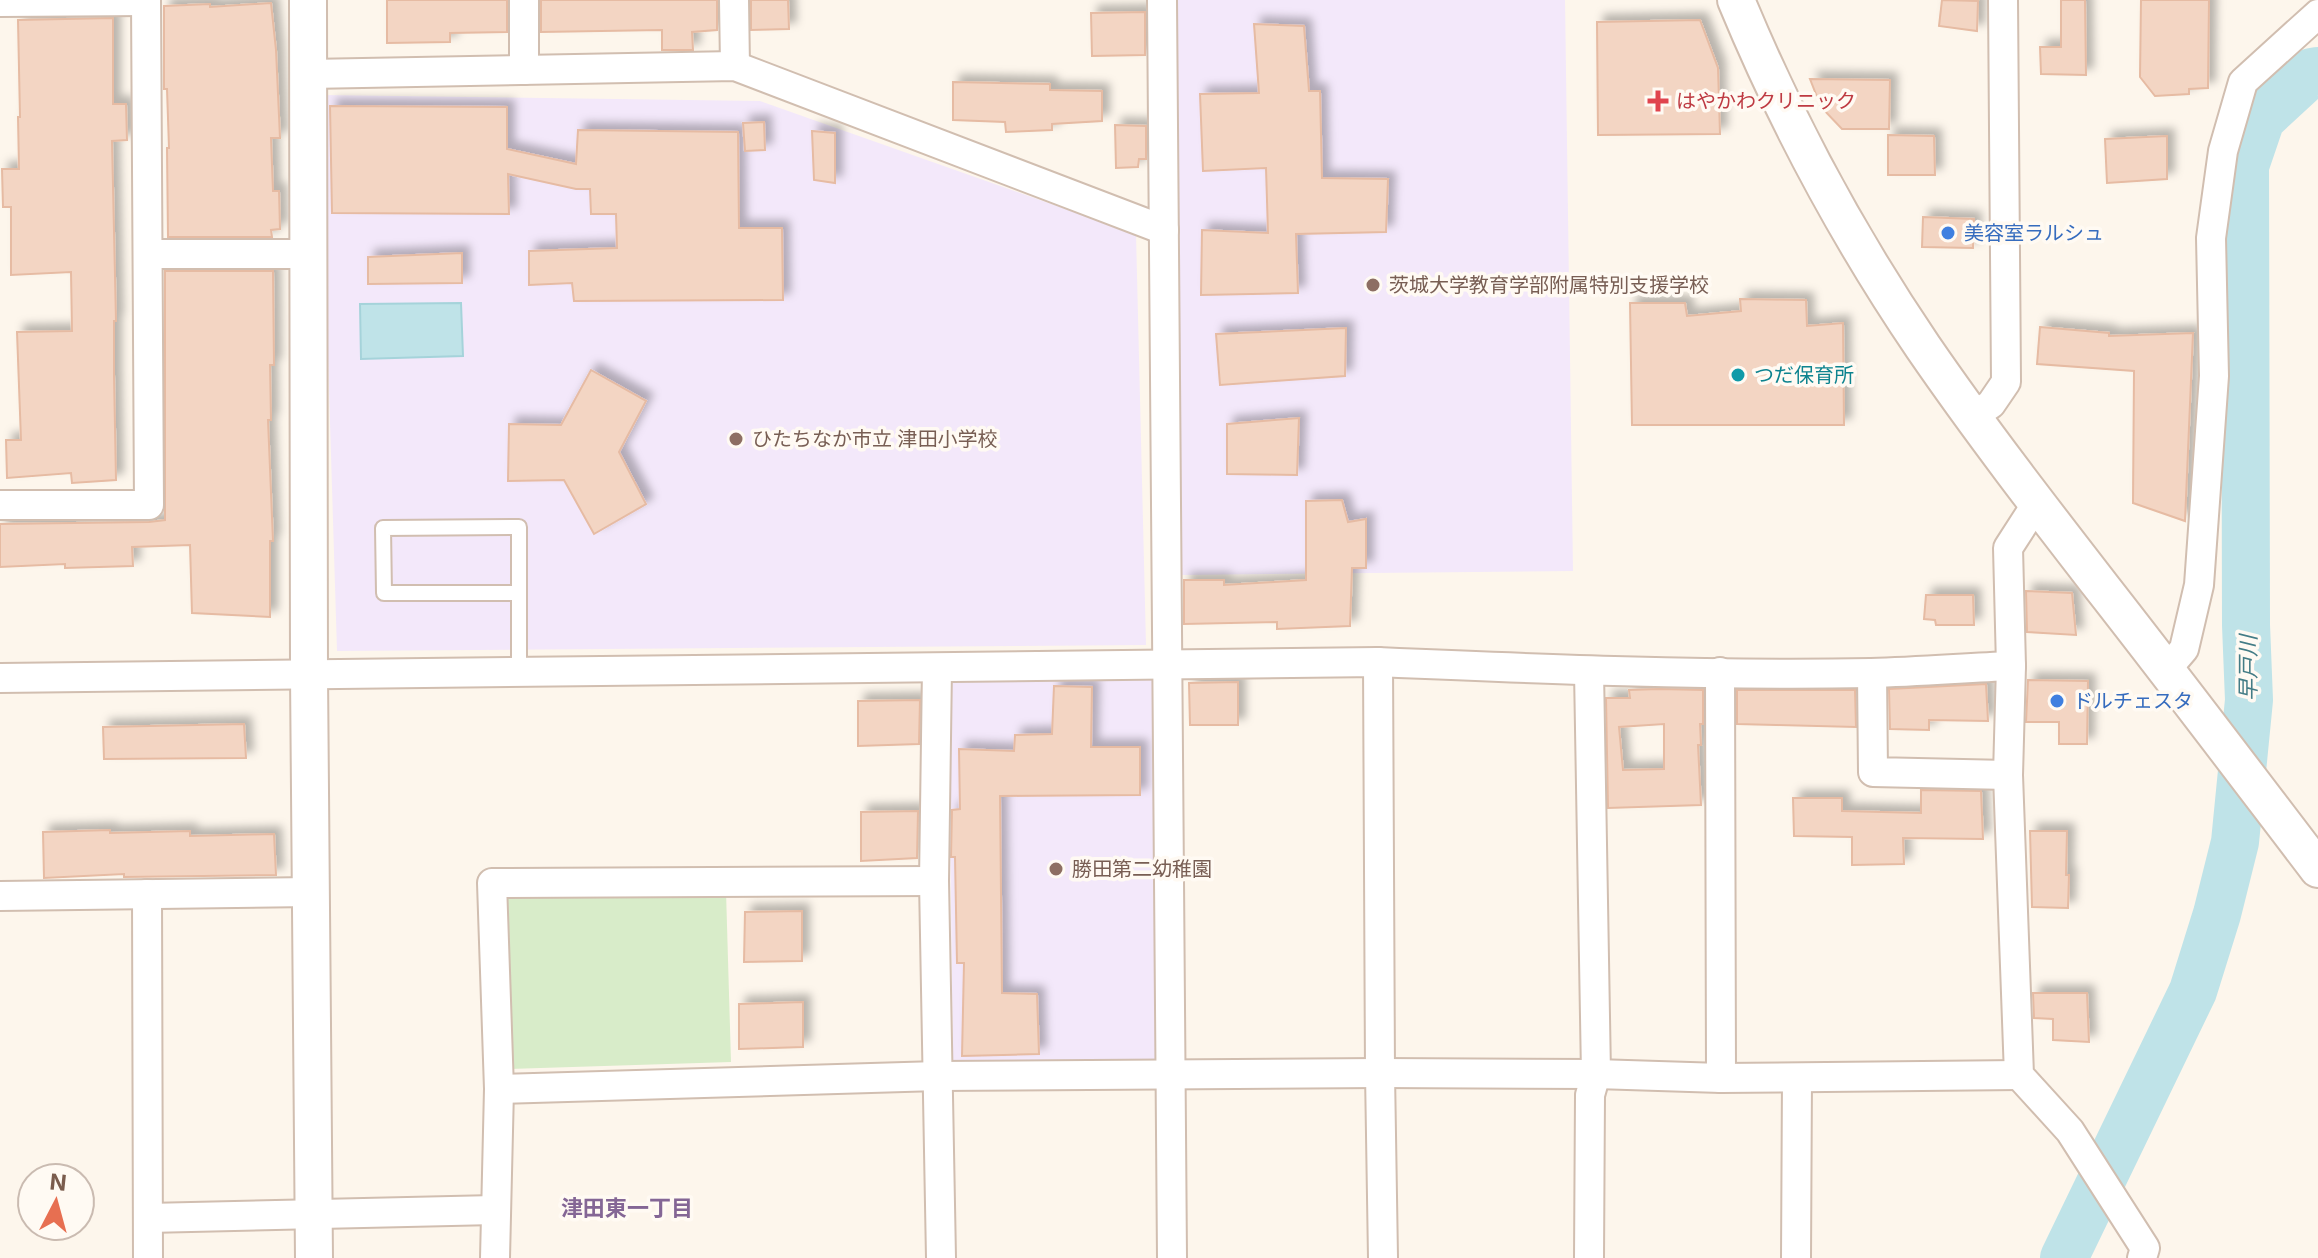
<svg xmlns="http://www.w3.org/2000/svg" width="2318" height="1258" viewBox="0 0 2318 1258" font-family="Inter,'Noto Sans JP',sans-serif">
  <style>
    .education { fill: #f3e8fa }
    .green { fill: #d8ecc9 }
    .water { fill: #bfe3e8; stroke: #a5d3da; stroke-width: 2 }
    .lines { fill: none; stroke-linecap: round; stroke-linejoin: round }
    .river { stroke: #bfe3e8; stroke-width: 48 }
    .building { fill: #f3d5c3; stroke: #e6bba3; stroke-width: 2; fill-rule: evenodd; filter: url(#shadow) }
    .service-casing { stroke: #d1beb0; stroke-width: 18 }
    .minor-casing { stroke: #d1beb0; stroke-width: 32 }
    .tertiary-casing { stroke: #d1beb0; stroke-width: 40 }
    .service { stroke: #fff; stroke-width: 14 }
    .minor { stroke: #fff; stroke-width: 28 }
    .tertiary { stroke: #fff; stroke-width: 36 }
    .health-dot { fill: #e0444e; stroke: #fffaf3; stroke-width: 3 }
    .shop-dot { fill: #3f7fe0; stroke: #fffaf3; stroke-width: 3 }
    .education-dot { fill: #8d6e63; stroke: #fffaf3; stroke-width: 3 }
    .culture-dot { fill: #0f9aa8; stroke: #fffaf3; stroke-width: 3 }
    .labels { text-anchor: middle; stroke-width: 7; stroke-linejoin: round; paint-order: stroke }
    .health-label { font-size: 20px; fill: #be3a42; stroke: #fffaf3; text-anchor: start }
    .shop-label { font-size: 20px; fill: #366cbe; stroke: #fffaf3; text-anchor: start }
    .education-label { font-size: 20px; fill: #785e54; stroke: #fffaf3; text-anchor: start }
    .culture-label { font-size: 20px; fill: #0d838f; stroke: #fffaf3; text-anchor: start }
    .water-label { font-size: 22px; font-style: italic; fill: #437c86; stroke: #fffaf3 }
    .neighbourhood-label { font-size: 22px; font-weight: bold; fill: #846695; stroke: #fffaf3 }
  </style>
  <defs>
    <filter id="shadow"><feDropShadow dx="7" dy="-7" stdDeviation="4" flood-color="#0004"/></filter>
  </defs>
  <rect width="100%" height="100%" fill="#fdf6ec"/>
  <g class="education">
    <polygon points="1175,0 1565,0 1573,571 1179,575"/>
    <polygon points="320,95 760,101 1136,234 1146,645 337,651"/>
    <polygon points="1161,673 1164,1063 953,1062 948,675"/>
  </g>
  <polygon class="green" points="726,891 731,1062 509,1069 502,893"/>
  <polygon class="water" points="461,303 463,356 361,359 360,304"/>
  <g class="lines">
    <polyline class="river" points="2064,1258 2193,991 2217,914 2235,842 2249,700 2246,625 2245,166 2261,119 2312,72 2318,71"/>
  </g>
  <g class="building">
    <polygon points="387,0 507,0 507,32 450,33 450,42 387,43"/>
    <polygon points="541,0 717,0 717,30 692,32 693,50 662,50 662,30 541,32"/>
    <polygon points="751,0 788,0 789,29 751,30"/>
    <polygon points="1942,0 1978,1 1977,31 1939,26"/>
    <polygon points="2061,0 2085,0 2086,75 2041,74 2040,47 2061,47"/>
    <polygon points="2141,0 2209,0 2208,88 2189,89 2189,94 2155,96 2140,77"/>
    <polygon points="271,3 276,50 280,138 271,138 273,191 279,191 280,229 271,230 272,237 168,237 167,148 169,148 167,89 164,89 164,6 210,4 210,7"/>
    <polygon points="1145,12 1145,55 1092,56 1091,13"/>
    <polygon points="113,18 113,104 126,104 127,140 112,141 116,321 114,321 114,375 116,480 72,483 71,473 7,478 6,440 21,440 17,332 72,331 71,272 11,275 11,207 3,207 2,169 19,169 18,117 20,117 18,20"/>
    <polygon points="1700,20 1718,68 1720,134 1598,135 1597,22"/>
    <polygon points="1254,24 1304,26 1309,91 1320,91 1322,178 1388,179 1386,232 1296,234 1298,293 1201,295 1202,230 1268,233 1266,168 1203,171 1200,94 1259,93"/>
    <polygon points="1810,79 1890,80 1889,129 1842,129 1821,107"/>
    <polygon points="953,82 1050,84 1050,90 1102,91 1102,121 1052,124 1052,130 1006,132 1005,122 953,120"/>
    <polygon points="330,106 507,107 507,149 576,164 578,130 738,132 739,228 782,228 783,300 574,301 572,283 529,285 529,251 617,248 616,214 591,214 590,189 576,189 508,174 509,214 332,213"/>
    <polygon points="764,122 765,150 745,151 743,123"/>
    <polygon points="1115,125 1146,126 1146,159 1139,159 1138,167 1116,168"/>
    <polygon points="812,131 835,133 835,183 814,180"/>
    <polygon points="1888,135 1934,136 1935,175 1888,175"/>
    <polygon points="2167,136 2167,179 2107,183 2105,139"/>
    <polygon points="1923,217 1974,219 1973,248 1922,247"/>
    <polygon points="462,253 462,283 368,284 368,257"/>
    <polygon points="165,271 273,271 274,365 270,365 271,420 268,420 273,541 270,541 270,617 192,613 190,545 132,547 133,566 65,568 65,564 0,567 0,524 149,522 165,520"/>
    <polygon points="1740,299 1806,300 1807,326 1843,323 1844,425 1632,425 1630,303 1685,303 1687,316 1741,311"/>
    <polygon points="2040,327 2109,333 2109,336 2193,333 2185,521 2133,503 2134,371 2037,364"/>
    <polygon points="1346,328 1345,376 1220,385 1216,334"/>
    <polygon points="591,370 646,401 619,452 646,504 594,534 564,480 508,481 509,424 561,425"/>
    <polygon points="1299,418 1297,475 1227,474 1227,424"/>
    <polygon points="1342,500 1348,522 1366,519 1366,568 1352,568 1350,626 1277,629 1277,622 1184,624 1184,580 1224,580 1224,585 1306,580 1306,501"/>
    <polygon points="2026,591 2072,593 2076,635 2027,632"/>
    <polygon points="1926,595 1973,595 1974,625 1936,625 1935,620 1924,619"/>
    <polygon points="2028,680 2088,681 2087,744 2059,744 2059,722 2026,722"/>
    <polygon points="1238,682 1238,725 1190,725 1189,683"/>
    <polygon points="1986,684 1988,721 1929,720 1929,730 1890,729 1889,689"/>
    <polygon points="1054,686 1092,687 1091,747 1140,747 1140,795 1000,796 1002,993 1037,994 1039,1054 962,1056 964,963 957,963 955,857 951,857 952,810 960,809 959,749 1014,751 1015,735 1052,734"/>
    <path d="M1659 689 1703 690V724H1700L1701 745H1698L1701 805 1608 808 1606 698H1630L1629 690ZM1664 724V769L1623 770 1619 727Z"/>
    <polygon points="1737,690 1855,690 1856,727 1737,724"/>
    <polygon points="920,700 919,744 858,746 858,701"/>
    <polygon points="244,724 246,758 104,759 103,727"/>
    <polygon points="1921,790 1981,791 1983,839 1903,838 1904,864 1852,865 1852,837 1794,836 1793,798 1842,798 1842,811 1921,813"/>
    <polygon points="918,811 917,858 861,861 861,812"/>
    <polygon points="110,830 110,833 190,831 190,836 274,834 276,875 124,877 124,874 44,878 43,832"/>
    <polygon points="2030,831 2067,831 2066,875 2069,875 2068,908 2032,907"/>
    <polygon points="802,911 802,961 744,962 745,912"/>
    <polygon points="2033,993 2087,993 2089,1042 2053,1040 2053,1019 2034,1018"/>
    <polygon points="803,1002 803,1047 739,1049 739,1004"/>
  </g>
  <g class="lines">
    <defs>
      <polyline id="service" points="519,593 384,593 383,528 519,527 519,673"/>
      <g id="minor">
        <polyline points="734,0 735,66"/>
        <polyline points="1162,0 1172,1258"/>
        <polyline points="0,2 146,1"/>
        <polyline points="524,70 524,0"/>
        <polyline points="309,74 735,66 1164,230"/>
        <polyline points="148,254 309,254"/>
        <polyline points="1972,417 1991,404 2006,382 2003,0"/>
        <polyline points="2037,503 2008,548 2011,666 2008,775 2019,1075 2070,1131 2145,1248 2142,1258"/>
        <polyline points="0,505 149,505 146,0"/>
        <polyline points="1378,662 1380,1073 1383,1258"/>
        <polyline points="937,668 934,881 941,1258"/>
        <polyline points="2166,670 2184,649 2199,585 2214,376 2211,238 2223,151 2243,82 2318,14"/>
        <polyline points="1589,671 1596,1074 1590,1095 1589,1258"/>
        <polyline points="1720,672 1721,1078"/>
        <polyline points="1872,673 1873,772 2008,775"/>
        <path d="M0 678 1378 662C1542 669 1707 676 1871 673 1917 672 1964 668 2011 666"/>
        <polyline points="147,894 148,1258"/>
        <polyline points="0,896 311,892"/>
        <polyline points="499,1089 938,1076 1380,1073 1596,1074 1721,1078 2019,1075"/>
        <polyline points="148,1218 495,1210"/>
        <polyline points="495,1258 499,1089 492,883 934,881"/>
        <polyline points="1796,1258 1797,1078"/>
      </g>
      <g id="tertiary">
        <polyline points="308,0 309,675 314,1258"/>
        <path d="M1736 0C1786 121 1849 238 1923 347 1980 430 2042 510 2104 590 2176 682 2247 776 2318 869"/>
      </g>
    </defs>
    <use href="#service" class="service-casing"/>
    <use href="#minor" class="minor-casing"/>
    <use href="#tertiary" class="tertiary-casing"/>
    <use href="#service" class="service"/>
    <use href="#minor" class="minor"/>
    <use href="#tertiary" class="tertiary"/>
  </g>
  <path class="health-dot" d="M1654 89h8v8h8v8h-8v8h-8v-8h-8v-8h8z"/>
  <g class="shop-dot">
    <circle cx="1948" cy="233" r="8"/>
    <circle cx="2057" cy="701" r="8"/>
  </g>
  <g class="education-dot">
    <circle cx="1373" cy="285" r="8"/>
    <circle cx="736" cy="439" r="8"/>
    <circle cx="1056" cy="869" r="8"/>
  </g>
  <circle class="culture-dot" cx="1738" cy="375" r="8"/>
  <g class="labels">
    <g class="health-label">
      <text x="1676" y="108">はやかわクリニック</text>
    </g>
    <g class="shop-label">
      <text x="1964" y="240">美容室ラルシュ</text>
      <text x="2073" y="708">ドルチェスタ</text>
    </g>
    <g class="education-label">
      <text x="1389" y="292">茨城大学教育学部附属特別支援学校</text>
      <text x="752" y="446">ひたちなか市立 津田小学校</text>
      <text x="1072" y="876">勝田第二幼稚園</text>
    </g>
    <g class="culture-label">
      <text x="1754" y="382">つだ保育所</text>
    </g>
    <g class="water-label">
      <text transform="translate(2248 668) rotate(-90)" y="8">早戸川</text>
    </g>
    <g class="neighbourhood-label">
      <text x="627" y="1216">津田東一丁目</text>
    </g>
  </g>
  <g transform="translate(56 1202) rotate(6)"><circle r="38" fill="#fffaf3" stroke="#cabbb1" stroke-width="2"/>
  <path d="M0-6L14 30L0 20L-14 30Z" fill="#e76f51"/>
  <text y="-12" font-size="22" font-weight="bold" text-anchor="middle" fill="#7a5c4d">N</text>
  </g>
</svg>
